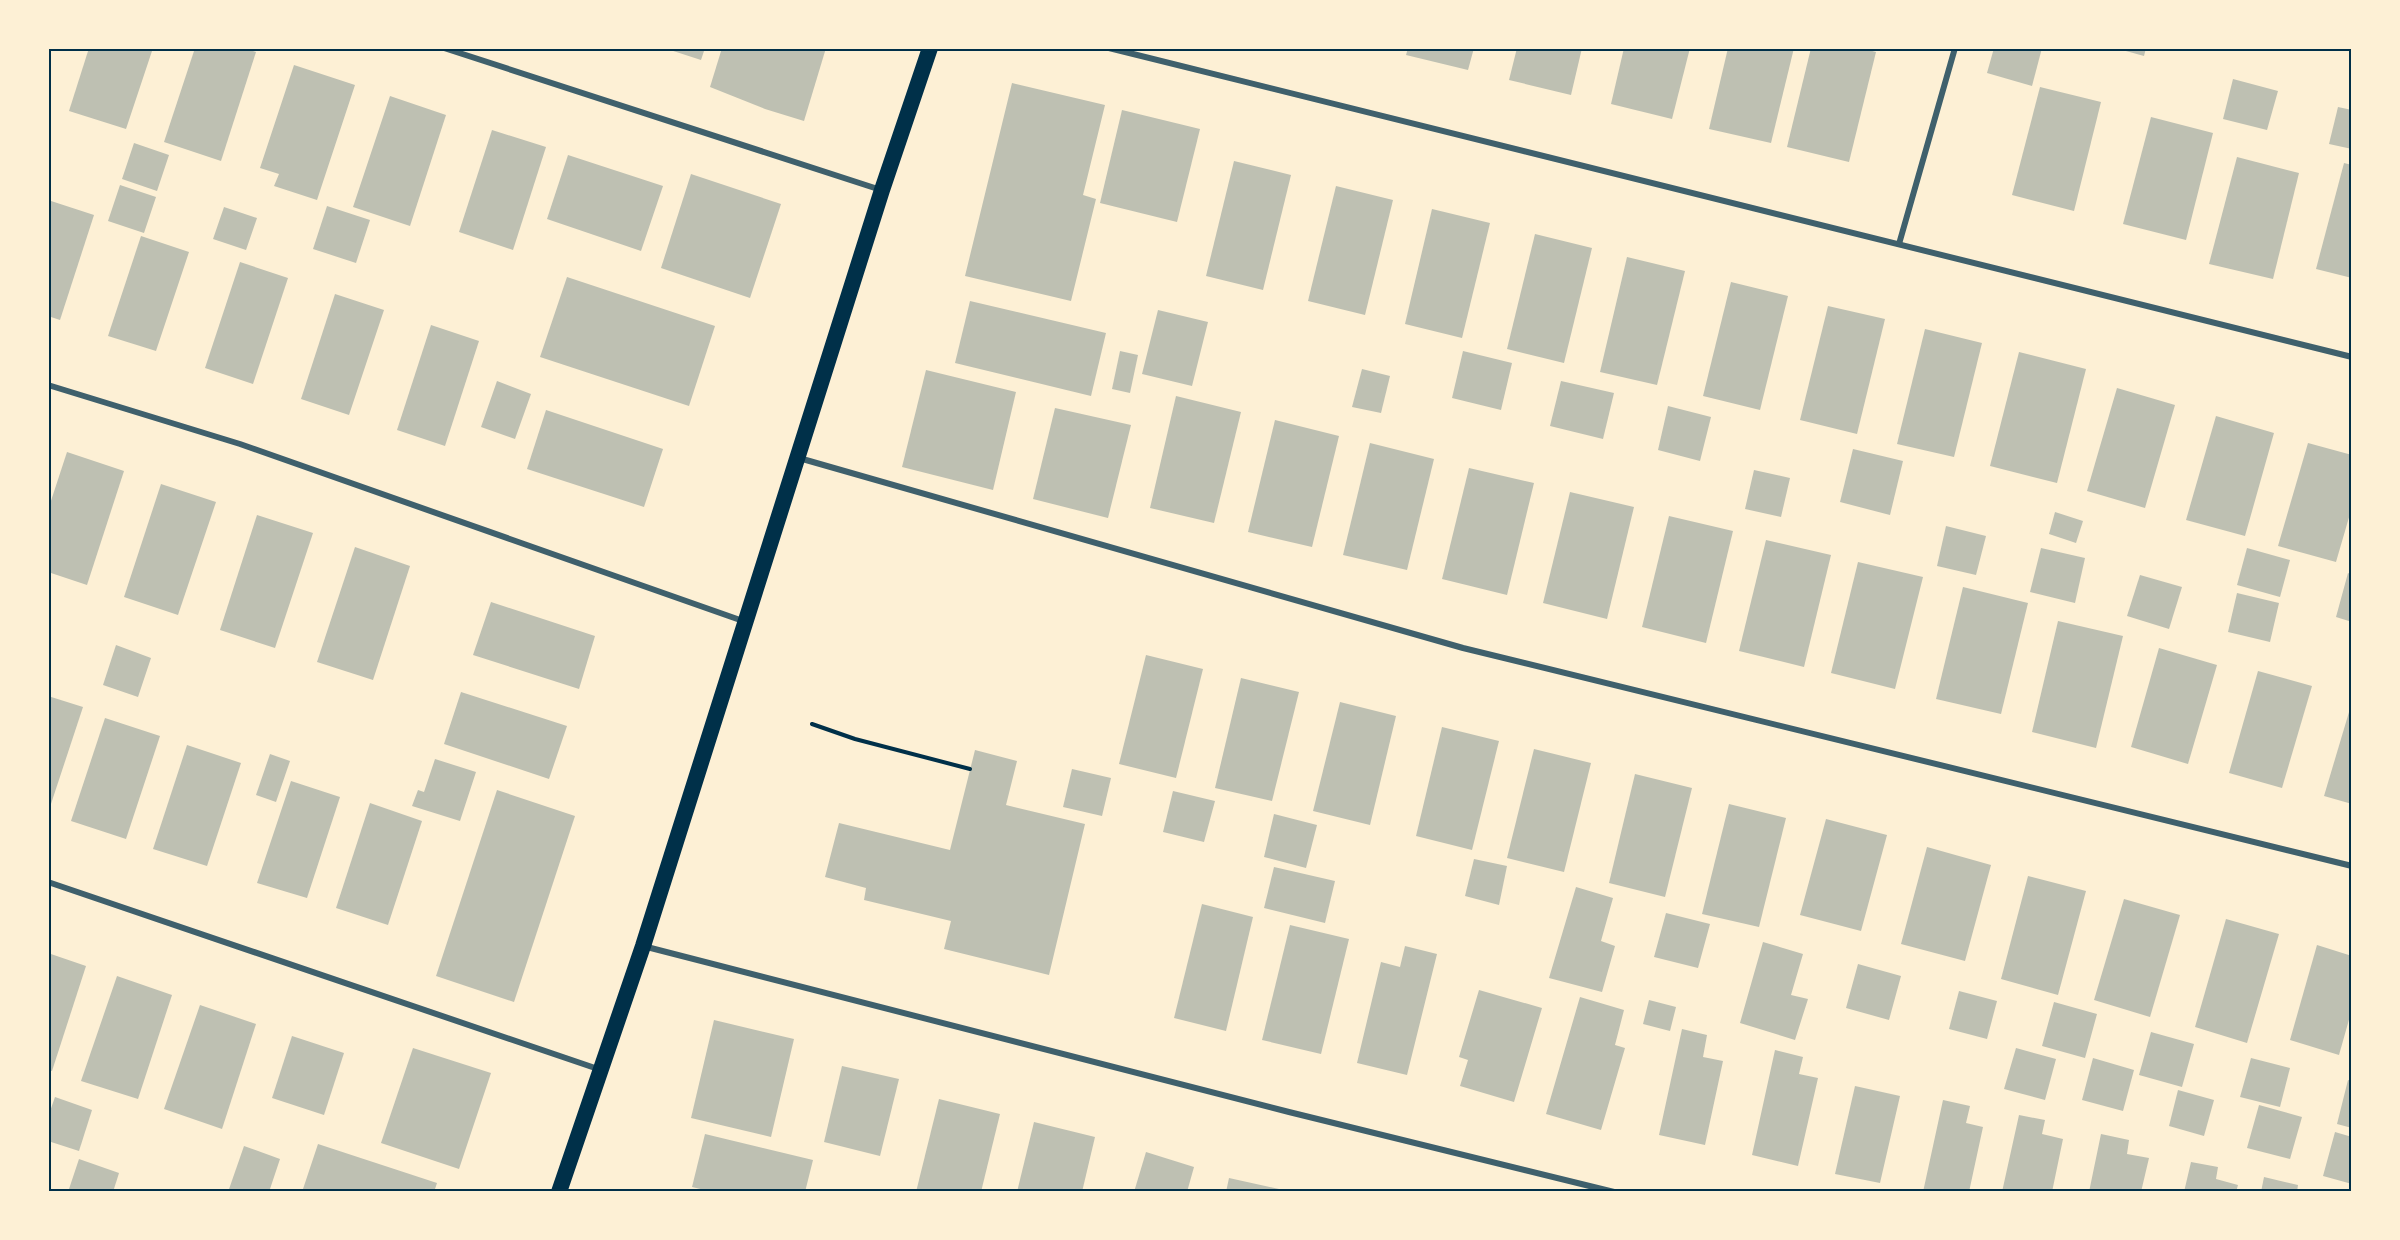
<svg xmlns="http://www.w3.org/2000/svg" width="2400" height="1240" viewBox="0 0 2400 1240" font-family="Inter,sans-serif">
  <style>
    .building { fill: #bec0b2 }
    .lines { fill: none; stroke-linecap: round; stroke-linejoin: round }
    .path { stroke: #003049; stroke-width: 4 }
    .minor { stroke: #3f606c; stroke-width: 6 }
    .trunk { stroke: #003049; stroke-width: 16 }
    .neatline { fill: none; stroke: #003049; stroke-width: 2 }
  </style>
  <rect width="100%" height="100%" fill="#fdf0d5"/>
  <g class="building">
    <polygon points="89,48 153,48 126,129 69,111"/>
    <polygon points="195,48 244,48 256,52 221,161 164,142"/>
    <polygon points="664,48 705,48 701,60"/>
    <polygon points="722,48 826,48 804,121 765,109 710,87"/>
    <polygon points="1408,48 1474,48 1468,70 1406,55"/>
    <polygon points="1517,48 1582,48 1571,95 1509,80"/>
    <polygon points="1624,48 1690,48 1672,119 1611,104"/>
    <polygon points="1728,48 1794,48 1771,143 1709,129"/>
    <polygon points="1811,48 1861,48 1876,52 1849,162 1787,147"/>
    <polygon points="1994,48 2042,48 2032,86 1987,73"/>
    <polygon points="2115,48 2146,48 2144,56"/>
    <polygon points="294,65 355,85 317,200 274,186 279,174 260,168"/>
    <polygon points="2233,79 2278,91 2267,130 2223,119"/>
    <polygon points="1012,83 1105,105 1083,195 1096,199 1071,301 965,276"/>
    <polygon points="2040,87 2101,102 2074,211 2012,195"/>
    <polygon points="390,96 446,115 410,226 353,207"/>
    <polygon points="2338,107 2352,110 2352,149 2329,144"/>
    <polygon points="1122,110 1200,129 1177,222 1100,203"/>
    <polygon points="2151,117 2213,133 2186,240 2123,224"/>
    <polygon points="492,130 546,147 513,250 459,232"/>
    <polygon points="134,143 169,155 157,191 122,179"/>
    <polygon points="568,155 663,186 641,251 547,219"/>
    <polygon points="2237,157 2299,173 2273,279 2209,264"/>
    <polygon points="1234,161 1291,175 1263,290 1206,276"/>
    <polygon points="2344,163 2352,165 2352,278 2316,269"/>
    <polygon points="691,174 781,204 750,298 661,268"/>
    <polygon points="120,185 156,197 144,233 108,221"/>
    <polygon points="1336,186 1393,200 1365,315 1308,301"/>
    <polygon points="48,200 94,215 60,320 48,316"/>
    <polygon points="327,206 370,220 356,263 313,249"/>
    <polygon points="224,207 257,218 246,250 213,239"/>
    <polygon points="1432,209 1490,223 1462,338 1405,324"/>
    <polygon points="1535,234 1592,248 1564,363 1507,349"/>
    <polygon points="141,236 189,252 156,351 108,336"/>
    <polygon points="1627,257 1685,271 1657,385 1600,372"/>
    <polygon points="240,262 288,278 253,384 205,368"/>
    <polygon points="567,277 715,326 689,406 540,357"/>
    <polygon points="1731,282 1788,296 1760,410 1703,396"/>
    <polygon points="335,294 384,310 349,415 301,399"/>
    <polygon points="970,301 1106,333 1091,396 955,363"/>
    <polygon points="1828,306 1885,319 1857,434 1800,420"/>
    <polygon points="1158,310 1208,322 1192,386 1142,374"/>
    <polygon points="431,325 479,341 445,446 397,430"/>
    <polygon points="1925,329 1982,343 1954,457 1897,444"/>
    <polygon points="1120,351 1138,355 1130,393 1112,389"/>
    <polygon points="1463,351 1512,363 1501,410 1452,398"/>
    <polygon points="2019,352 2086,369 2057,483 1990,466"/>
    <polygon points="1362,369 1390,376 1381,413 1352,407"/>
    <polygon points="926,370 1016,392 993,490 902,467"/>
    <polygon points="497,381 531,394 515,439 481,427"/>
    <polygon points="1561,381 1614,393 1603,439 1550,426"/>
    <polygon points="2117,388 2175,405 2145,508 2087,491"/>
    <polygon points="1176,396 1241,412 1214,523 1150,508"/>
    <polygon points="1668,406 1711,417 1700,461 1658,450"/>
    <polygon points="1055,408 1131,425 1108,518 1033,499"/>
    <polygon points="546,410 663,449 644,507 527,469"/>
    <polygon points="2216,416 2274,433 2245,536 2186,520"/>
    <polygon points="1275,420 1339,436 1312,547 1248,532"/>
    <polygon points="1370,443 1434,459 1407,570 1343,555"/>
    <polygon points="2308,443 2352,455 2352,507 2336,562 2278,546"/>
    <polygon points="1853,449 1903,461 1890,515 1840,502"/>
    <polygon points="67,452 124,471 87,585 48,572 48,510"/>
    <polygon points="1469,468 1534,483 1507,595 1442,579"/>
    <polygon points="1754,470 1790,478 1781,517 1745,509"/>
    <polygon points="161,484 216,502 178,615 124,597"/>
    <polygon points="1570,492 1634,507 1607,619 1543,603"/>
    <polygon points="2055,512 2083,521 2076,543 2049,534"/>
    <polygon points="257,515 313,533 275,648 220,630"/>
    <polygon points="1669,516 1733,531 1706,643 1642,627"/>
    <polygon points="1946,526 1986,536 1976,575 1937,566"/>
    <polygon points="1766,540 1831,555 1804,667 1739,651"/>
    <polygon points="355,547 410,566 373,680 317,662"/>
    <polygon points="2041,548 2085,558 2075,603 2030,592"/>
    <polygon points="2247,548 2290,560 2280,597 2237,585"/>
    <polygon points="1858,562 1923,577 1895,689 1831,673"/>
    <polygon points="2348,573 2352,575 2352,622 2336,617"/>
    <polygon points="2140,575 2182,587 2169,629 2127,616"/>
    <polygon points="1963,587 2028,603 2001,714 1936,699"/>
    <polygon points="2237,593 2279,603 2270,642 2228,632"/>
    <polygon points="491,602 595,636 579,689 473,655"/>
    <polygon points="2058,621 2123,636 2096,748 2032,732"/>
    <polygon points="116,645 151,658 138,697 103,685"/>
    <polygon points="2159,648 2217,665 2188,764 2131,747"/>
    <polygon points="1146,655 1203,669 1176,778 1119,764"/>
    <polygon points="2258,671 2312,686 2282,788 2229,773"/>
    <polygon points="1241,678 1299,692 1272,801 1215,788"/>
    <polygon points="461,692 567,726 549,779 444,744"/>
    <polygon points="48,696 83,707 48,813"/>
    <polygon points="1340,702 1396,716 1370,825 1313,811"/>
    <polygon points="2352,702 2352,804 2324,796"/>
    <polygon points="105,718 160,736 126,839 71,821"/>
    <polygon points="1442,727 1499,741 1472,850 1416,836"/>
    <polygon points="187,745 241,763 207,866 153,849"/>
    <polygon points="1534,749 1591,763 1564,872 1507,858"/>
    <polygon points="975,750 1017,761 1006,805 1085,824 1049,975 944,949 951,921 864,900 866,888 825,877 839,823 950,850"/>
    <polygon points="270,754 290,761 276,802 256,795"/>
    <polygon points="435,759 476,772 460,821 412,806 418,790 424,792"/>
    <polygon points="1072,769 1111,778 1102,816 1063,807"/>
    <polygon points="1635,774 1692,788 1665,897 1609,883"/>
    <polygon points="291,781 340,797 307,898 257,883"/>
    <polygon points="497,790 575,816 514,1002 436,976"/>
    <polygon points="1173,791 1215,801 1204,842 1163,832"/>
    <polygon points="370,803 422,821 388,925 336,908"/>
    <polygon points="1729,804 1786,818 1759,927 1702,914"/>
    <polygon points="1274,814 1317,825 1306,868 1264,857"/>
    <polygon points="1826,819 1887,835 1861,931 1800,915"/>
    <polygon points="1927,847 1991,865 1965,961 1901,944"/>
    <polygon points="1474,859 1507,866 1499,905 1465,896"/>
    <polygon points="1274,867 1335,881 1325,923 1264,908"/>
    <polygon points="2028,876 2086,891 2058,995 2001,979"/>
    <polygon points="1576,887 1613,898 1601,941 1615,946 1602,992 1549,978"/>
    <polygon points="2124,899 2180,915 2150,1017 2094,1000"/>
    <polygon points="1202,904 1253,917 1226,1031 1174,1018"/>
    <polygon points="1666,913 1710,924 1698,968 1654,957"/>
    <polygon points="2226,919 2279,934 2247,1043 2195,1027"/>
    <polygon points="1290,925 1349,939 1321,1054 1262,1040"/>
    <polygon points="1763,942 1803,954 1791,995 1808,999 1795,1040 1740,1023"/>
    <polygon points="2317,945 2352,956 2352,1009 2339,1055 2290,1040"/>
    <polygon points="1405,946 1437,954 1407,1075 1357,1063 1381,962 1400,967"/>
    <polygon points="48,953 86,966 52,1071 48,1070"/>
    <polygon points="1858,964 1901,976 1889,1020 1846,1008"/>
    <polygon points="117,976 172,995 138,1099 81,1081"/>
    <polygon points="1479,990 1542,1008 1514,1102 1460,1086 1468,1060 1459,1057"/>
    <polygon points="1959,991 1997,1001 1987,1039 1949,1029"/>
    <polygon points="1580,997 1624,1010 1615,1045 1625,1048 1601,1130 1546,1114"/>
    <polygon points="1649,1000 1676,1007 1670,1031 1643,1024"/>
    <polygon points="2054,1002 2097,1014 2085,1058 2042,1046"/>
    <polygon points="200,1005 256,1024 222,1129 164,1109"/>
    <polygon points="714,1020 794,1039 771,1137 691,1118"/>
    <polygon points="1682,1029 1707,1035 1703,1057 1723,1061 1705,1145 1659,1135"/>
    <polygon points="2151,1032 2194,1044 2182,1087 2139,1075"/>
    <polygon points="292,1036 344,1053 324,1115 272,1098"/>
    <polygon points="413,1048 491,1073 459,1169 381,1143"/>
    <polygon points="2016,1048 2056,1059 2045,1100 2004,1089"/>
    <polygon points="1775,1050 1803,1057 1799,1074 1818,1078 1798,1166 1752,1155"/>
    <polygon points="2093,1058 2134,1070 2123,1111 2082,1100"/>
    <polygon points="2251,1058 2290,1068 2280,1107 2240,1097"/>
    <polygon points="842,1066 899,1079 880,1156 824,1142"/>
    <polygon points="2348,1080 2352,1081 2352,1128 2337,1124"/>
    <polygon points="1855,1086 1900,1096 1880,1183 1835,1174"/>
    <polygon points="2178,1090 2214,1100 2204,1136 2169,1126"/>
    <polygon points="55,1097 92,1110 79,1151 48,1141 48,1117"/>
    <polygon points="939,1099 1000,1114 981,1192 916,1192"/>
    <polygon points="1943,1100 1970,1106 1966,1123 1983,1127 1969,1192 1923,1192"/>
    <polygon points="2259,1105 2302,1117 2290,1159 2247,1148"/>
    <polygon points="2019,1115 2045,1120 2042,1134 2063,1139 2052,1192 2002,1192"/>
    <polygon points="1034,1122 1095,1137 1082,1192 1017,1192"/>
    <polygon points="2335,1132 2352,1137 2352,1184 2323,1176"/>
    <polygon points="705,1134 813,1160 805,1192 713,1192 692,1187"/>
    <polygon points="2101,1134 2129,1140 2127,1154 2149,1158 2141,1192 2089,1192"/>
    <polygon points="318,1144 437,1183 434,1192 302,1192"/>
    <polygon points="244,1146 280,1159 269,1192 228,1192"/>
    <polygon points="1146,1152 1194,1167 1187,1192 1134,1192"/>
    <polygon points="79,1159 119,1173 113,1192 68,1192"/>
    <polygon points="2191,1162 2218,1167 2216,1179 2238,1185 2236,1192 2184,1192"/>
    <polygon points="2264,1177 2298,1185 2297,1192 2261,1192"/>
    <polygon points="1229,1178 1288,1191 1288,1192 1226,1192"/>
  </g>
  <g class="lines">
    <polyline class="path" points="812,724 855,739 970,769"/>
    <g class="minor">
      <polyline points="444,48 881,190"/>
      <polyline points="1109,48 2352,357"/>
      <polyline points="1899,244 1955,48"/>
      <polyline points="48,385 240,444 743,621"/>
      <polyline points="799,458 1463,648 2352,866"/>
      <polyline points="48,882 601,1070"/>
      <polyline points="643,946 1289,1112 1614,1192"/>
    </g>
    <polyline class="trunk" points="559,1192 643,946 882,190 930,48"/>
  </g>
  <rect width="2400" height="1240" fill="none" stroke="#fdf0d5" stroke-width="99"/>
  <rect x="50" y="50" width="2300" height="1140" class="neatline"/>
</svg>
